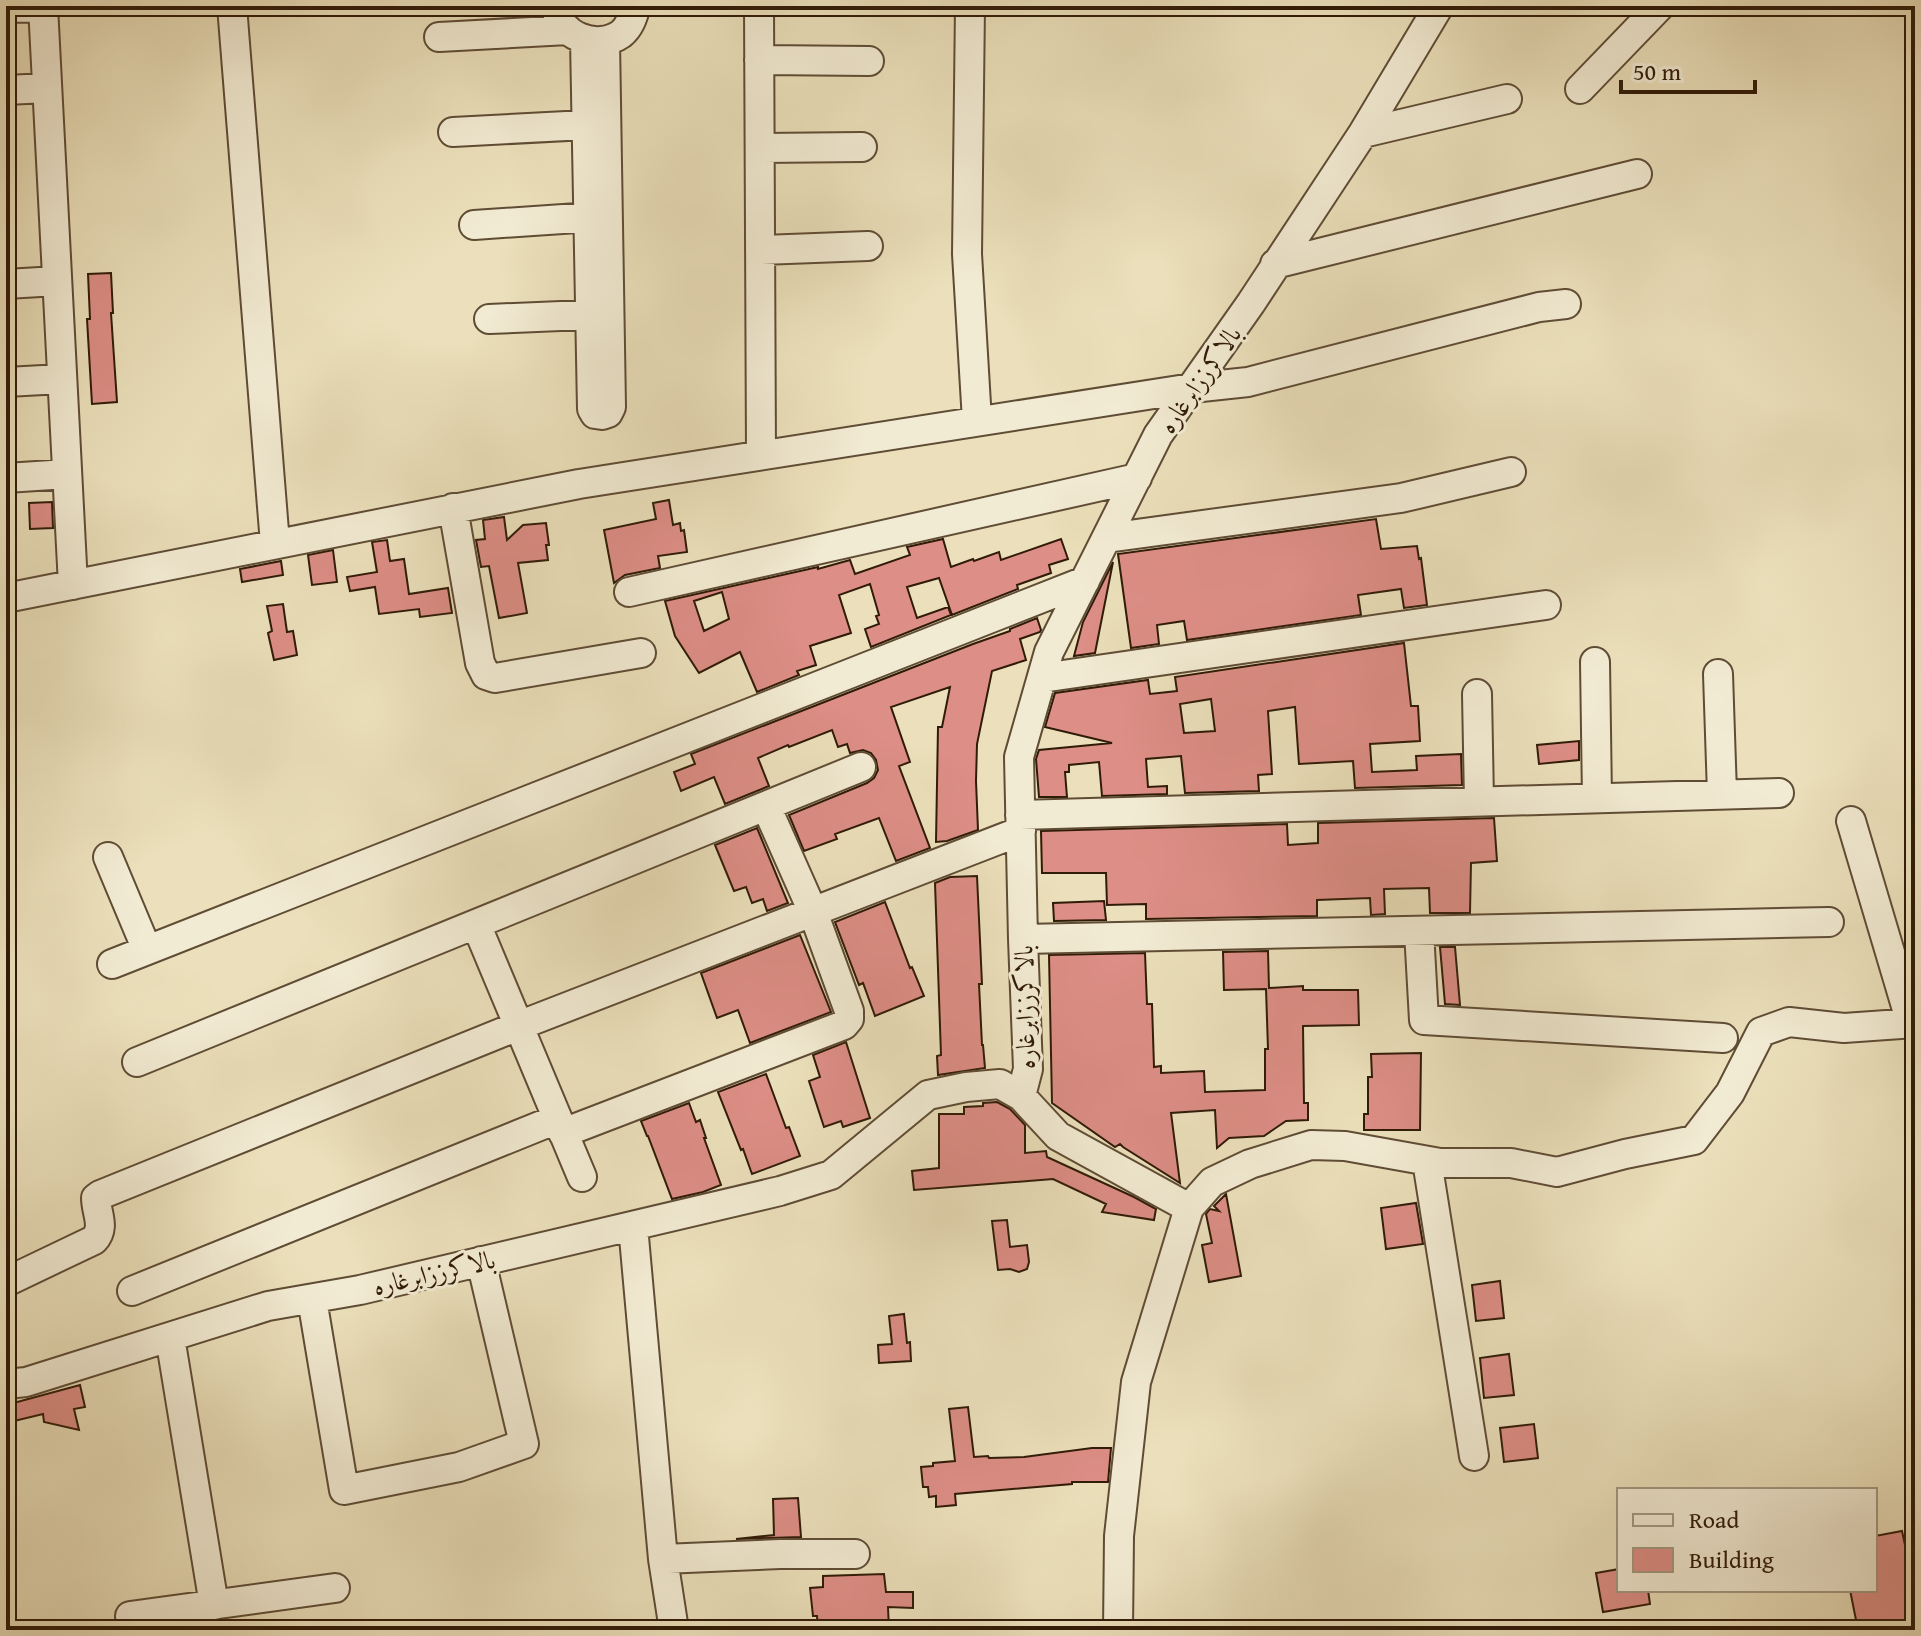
<svg xmlns="http://www.w3.org/2000/svg" width="1921" height="1636" viewBox="0 0 1921 1636" font-family="'Gentium Book Plus',Amiri,serif">
	<style>
		.building { fill: #dd8e86; stroke: #301b08; stroke-width: 2; fill-rule: evenodd }
		.lines { fill: none; stroke-linecap: round; stroke-linejoin: round }
		.minor-casing { stroke: #5f4c35; stroke-width: 32 }
		.minor { stroke: #f2ebd3; stroke-width: 28 }
		.labels { text-anchor: middle; dominant-baseline: central; stroke-width: 6; stroke-linejoin: round; paint-order: stroke }
		.street-label { font-size: 26px; fill: #301b08; stroke: #f2ebd3 }
	</style>
	<rect width="100%" height="100%" fill="#ebe0bb"/>
	<filter id="stains"><feTurbulence type="fractalNoise" baseFrequency=".0025" numOctaves="4"/><feColorMatrix values="0 0 0 0 .2 0 0 0 0 .09 0 0 0 0 .02 0 0 0 .5 -.17"/></filter>
	<radialGradient id="worn" r=".72"><stop offset=".6" stop-color="#630" stop-opacity="0"/><stop offset="1" stop-color="#630" stop-opacity=".3"/></radialGradient>
	<path class="building" d="M111,273L113,313H111L117,402L92,404L87,319H90L88,274Z
		M669,500L673,525L680,523L681,531L684,530L687,552L658,556L660,568L625,575L614,583L604,530L656,519L653,503Z
		M52,502L53,528L30,529L29,503Z
		M504,517L507,540L523,525L546,523L549,545H546L548,560L518,563L527,613L499,618L489,566L481,567L476,540L485,539L483,520Z
		M1376,519L1381,549L1417,546L1419,559L1421,558L1427,605L1404,608L1401,589L1358,595L1361,615L1187,640L1184,621L1157,625L1159,644L1131,648L1118,554Z
		M943,539L951,567L973,559L974,561L999,552L1001,560L1061,539L1068,559L1049,565L1051,573L1017,585L1018,589L952,615L939,578L907,587L917,618L948,607L951,615L871,647L865,629L879,624L876,616L879,615L870,584L839,595L851,633L810,646L816,665L797,671L799,675L757,692L740,652L699,673L675,636L665,601L818,567V569L850,560L855,574L910,555L907,547ZM722,592L729,619L704,631L694,601Z
		M387,540L390,561L404,559L409,594L448,588L452,613L420,617L419,609L379,614L375,587L350,591L347,577L377,572L372,542Z
		M333,550L337,582L312,585L308,555Z
		M281,561L283,575L242,582L240,569Z
		M1113,562L1095,653L1074,656L1083,622Z
		M283,604L287,632L293,631L297,655L274,660L268,633L272,631L267,606Z
		M1037,618L1041,630L1040,632L1020,639L1026,660L992,671L977,744L976,781L978,830L947,841L936,842L938,727H942L950,687L891,707L910,762L899,766L930,848L896,861L879,818L835,834L837,839L804,851L789,815L867,783L874,778L878,770L876,760L871,753L863,750L850,753L847,744L838,747L832,730L789,747L788,745L758,758L769,786L725,804L714,777L681,791L674,772L695,764L691,754L973,644L1010,631V629Z
		M1404,643L1411,706H1418L1420,741L1370,744L1372,772L1417,770L1416,756L1461,754L1462,785L1355,788L1353,761L1299,764L1295,707L1268,711L1272,774L1258,775L1259,791L1185,793L1181,756L1146,759L1148,787L1167,786V794L1102,796L1099,762L1069,765V772H1065L1067,797H1039L1036,759L1039,750L1112,743L1045,727L1055,693L1148,680L1150,694L1177,691L1175,677ZM1211,699L1215,731L1184,733L1180,704Z
		M1579,741V760L1539,764L1537,745Z
		M1494,818L1497,861L1471,863L1470,913H1430L1429,888L1384,889L1385,914L1371,915L1370,898L1317,900V916L1146,919V904L1107,905L1106,873H1042L1041,831L1287,824L1288,845L1318,843V823Z
		M757,828L788,903L767,911L763,899L752,903L746,887L734,891L715,845Z
		M977,876L982,984H979L982,1045H983L985,1068L938,1075L937,1056L941,1055L935,883L950,877Z
		M1104,901L1106,920L1054,921L1053,903Z
		M885,902L910,968L912,967L924,996L875,1016L863,983L859,985L835,922Z
		M800,935L831,1012L750,1043L738,1010L717,1018L701,973Z
		M1440,947H1455L1460,1005L1445,1004Z
		M1268,951L1269,988L1303,986V990H1358L1359,1025L1303,1026L1304,1103H1308V1120L1286,1121L1264,1136L1229,1138L1217,1148L1215,1110L1171,1113L1180,1183L1123,1147L1120,1144L1115,1147L1052,1103L1049,955L1145,953L1147,1004H1152L1154,1067L1161,1066V1073L1204,1071L1205,1092L1265,1090V1049H1268L1266,989L1224,990L1223,952Z
		M846,1042L870,1118L843,1127L841,1121L824,1127L809,1081L820,1077L813,1055Z
		M1421,1053L1420,1130H1364V1114H1368V1077H1372L1371,1054Z
		M766,1074L786,1128L789,1127L800,1156L752,1174L743,1149L741,1150L718,1092Z
		M997,1102L1010,1109L1025,1125V1153L1046,1151L1047,1157L1134,1197L1156,1209L1154,1220L1102,1212L1106,1204L1053,1179L914,1190L912,1171L939,1168V1114H964V1107L983,1106V1103Z
		M689,1103L696,1122L700,1120L706,1138H704L721,1185L703,1192L672,1199L648,1136H647L641,1121Z
		M1226,1194L1241,1276L1209,1282L1202,1245L1212,1243L1206,1214L1210,1209L1219,1211L1214,1206Z
		M1416,1203L1423,1244L1386,1249L1381,1208Z
		M1007,1220L1010,1247L1027,1245L1029,1262L1027,1269L1019,1272L1010,1269L998,1270L992,1221Z
		M1500,1281L1504,1318L1476,1321L1472,1285Z
		M904,1314L907,1343L910,1342L911,1361L879,1363L878,1345L892,1344L889,1316Z
		M1509,1354L1514,1395L1484,1398L1480,1358Z
		M80,1385L85,1407L74,1409L79,1430L44,1422L43,1414L6,1423V1405Z
		M968,1407L974,1457L988,1456L989,1458L1024,1457L1092,1448H1111L1108,1482H1072V1484L955,1494L956,1505L936,1507V1496L929,1497L928,1487H923L921,1467L933,1466V1463L955,1461L949,1409Z
		M1534,1424L1538,1458L1504,1462L1500,1428Z
		M798,1498L801,1537L736,1539L774,1535L773,1499Z
		M1902,1531L1915,1591V1622L1879,1630H1858L1850,1590H1875V1536Z
		M1619,1569V1590H1648L1650,1604L1603,1612L1596,1573Z
		M884,1574L886,1592H913V1608L888,1607L889,1630H818L817,1616H813L810,1588L823,1587V1576Z"/>
	<g class="lines">
		<defs>
			<path id="minor" d="M43,6L73,585
				M232,6L275,544
				M556,6C558,36 597,51 621,34C630,27 633,16 636,6
				M759,6L761,455
				M970,6L967,254L977,421
				M6,8L43,7
				M439,37L568,30
				M585,40L592,409L595,414L602,415L608,413L611,407L605,41
				M759,60L869,61
				M1580,89L1660,6
				M6,90L47,88
				M453,132L605,124
				M1363,133L1507,99
				M760,148L862,147
				M474,225L607,216
				M760,250L868,246
				M1275,264L1637,174
				M6,284L57,281
				M489,319L608,314
				M6,382L62,379
				M6,478L67,474
				M453,508L480,663L486,675L495,678L641,653
				M1107,538L1401,498L1511,472
				M629,592L1137,478
				M6,598L579,484L1192,388L1248,382L1539,307L1566,304
				M1595,662L1597,798
				M1718,674L1722,794
				M1042,678L1546,605
				M1477,694L1479,801
				M1020,815L1779,793
				M1851,821L1911,1023
				M108,857L147,950
				M476,924L582,1177
				M1419,931L1424,1020L1723,1038
				M1023,939L1829,922
				M112,964L1085,581
				M137,1062L861,767
				M1021,1096L1058,1136L1189,1208L1212,1182L1250,1164L1311,1145L1345,1146L1440,1163H1511L1557,1172L1625,1154L1694,1140L1730,1093L1761,1032L1789,1022L1844,1028L1915,1023
				M563,1133L844,1025L849,1019V1011L813,912L766,806
				M1427,1161L1474,1456
				M633,1226L663,1559L674,1630
				M6,1282L94,1240C106,1227 96,1213 96,1198L100,1195L518,1026L1021,831
				M132,1291L557,1119
				M312,1299L344,1490L459,1467L524,1444L481,1261
				M170,1337L214,1605
				M6,1384L26,1382L268,1306L360,1290L780,1191L831,1175L928,1095L966,1087L1000,1084L1021,1096L1028,1069L1023,939L1019,757L1049,652L1158,435L1251,303L1363,133L1439,6
				M663,1559L780,1554H855
				M130,1616L335,1588
				M1118,1630L1119,1536L1136,1382L1189,1208"/>
		</defs>
		<use href="#minor" class="minor-casing"/>
		<use href="#minor" class="minor"/>
	</g>
	<g class="labels">
		<g class="street-label">
			<text transform="translate(1199 379) rotate(-55)">بالاکرززابرغاره</text>
			<text transform="translate(1024 1007) rotate(-91)">بالاکرززابرغاره</text>
			<text transform="translate(434 1272) rotate(-13)">بالاکرززابرغاره</text>
		</g>
	</g>
	<rect width="1921" height="1636" fill="none" stroke="#ebe0bb" stroke-width="32"/>
	<rect x="8" y="8" width="1905" height="1620" fill="none" stroke="#301b08" stroke-width="4"/>
	<rect x="16" y="16" width="1889" height="1604" fill="none" stroke="#301b08" stroke-width="2"/>
	<rect x="1617" y="1488" width="260" height="104" fill="#f2ebd3" stroke="#a49882" stroke-width="2"/>
	<rect x="1633" y="1514" width="40" height="12" fill="#f2ebd3" stroke="#a49882" stroke-width="2"/>
	<text x="1689" y="1528" font-size="24" fill="#301b08">Road</text>
	<rect x="1633" y="1548" width="40" height="24" fill="#dd8e86" stroke="#a49882" stroke-width="2"/>
	<text x="1689" y="1568" font-size="24" fill="#301b08">Building</text>
	<path d="M1621 80v12h134v-12" fill="none" stroke="#301b08" stroke-width="4"/>
	<text x="1633" y="80" font-size="24" fill="#301b08" stroke="#f2ebd3" stroke-width="6" paint-order="stroke">50 m</text>
	<rect width="100%" height="100%" filter="url(#stains)"/>
	<rect width="100%" height="100%" fill="url(#worn)"/>
</svg>
